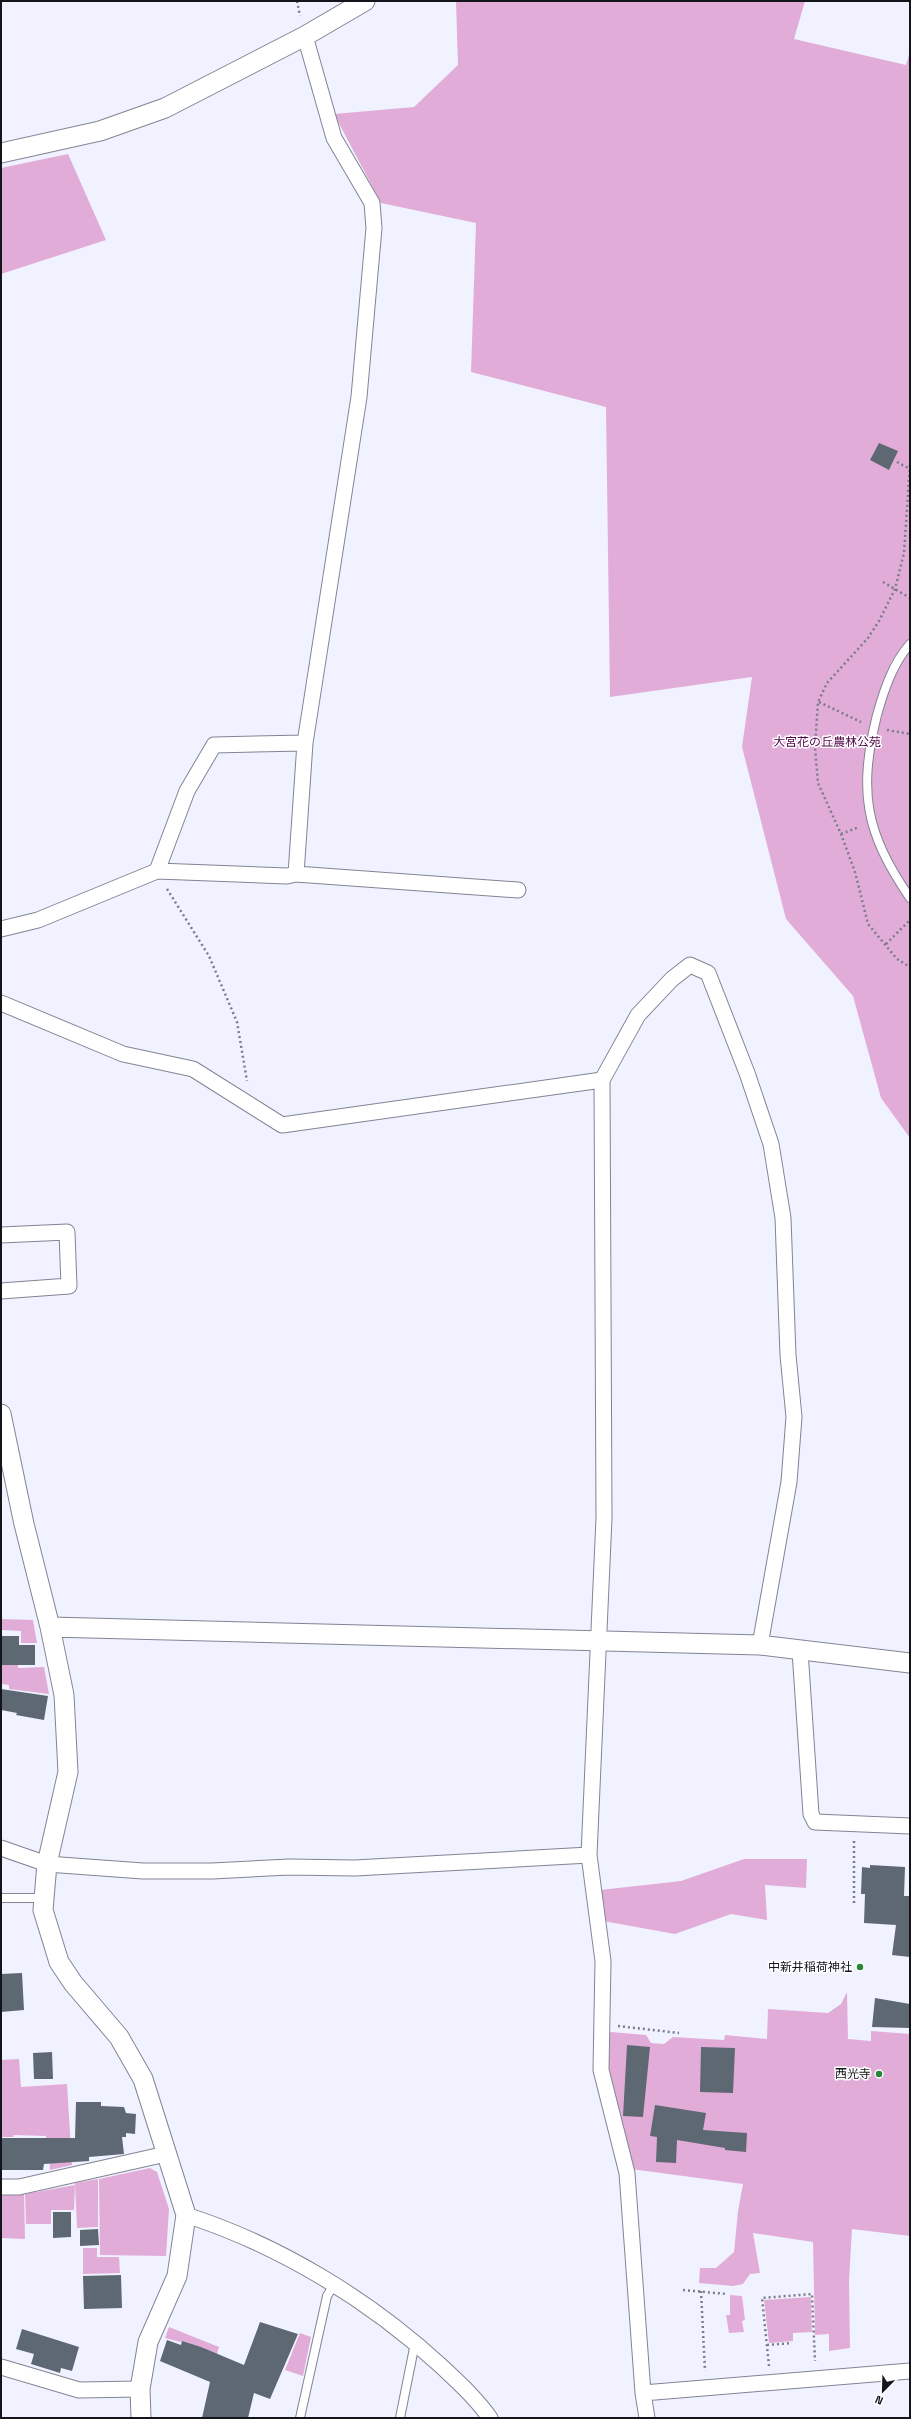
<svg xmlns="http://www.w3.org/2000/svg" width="911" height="2419" viewBox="0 0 911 2419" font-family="'Space Grotesk','Noto Sans JP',sans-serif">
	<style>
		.green { fill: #e1add8 }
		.building { fill: #5e6873 }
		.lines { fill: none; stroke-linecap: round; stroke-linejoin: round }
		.service-casing { stroke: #828493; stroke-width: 10 }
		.minor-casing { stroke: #828493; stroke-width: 17 }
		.tertiary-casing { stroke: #828493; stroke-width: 21 }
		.path { stroke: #7b7c86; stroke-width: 2.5; stroke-dasharray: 2 3; stroke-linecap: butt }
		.service { stroke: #fff; stroke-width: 8 }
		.minor { stroke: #fff; stroke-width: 15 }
		.tertiary { stroke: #fff; stroke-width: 19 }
		.poi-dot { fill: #278739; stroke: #fff; stroke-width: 1.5 }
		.labels { text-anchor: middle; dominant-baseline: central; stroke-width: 3; stroke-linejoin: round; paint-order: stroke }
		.park-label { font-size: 12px; fill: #4f0749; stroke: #fff }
		.poi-label { font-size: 12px; fill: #14151b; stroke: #fff; text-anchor: end }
	</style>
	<rect width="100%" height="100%" fill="#f0f2ff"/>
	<path class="green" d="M456,1H805L794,39L906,65L910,51V1138L881,1098L853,996L786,919L742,747L752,677L610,697L606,407L471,372L476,223L381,203L334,114L414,107L458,65Z
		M68,154L106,240L1,274V168Z
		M1,1619L33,1620L37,1643H21V1631L1,1630Z
		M1,1665H18V1668L44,1667L49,1694L9,1689V1685L1,1684Z
		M744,1859H807L806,1888L765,1885L767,1920L731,1914L675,1934L603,1921L600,1890L681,1881Z
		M847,1992L848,2039L871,2041V2031L910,2034V2236L852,2229L849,2281L850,2348L829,2351V2334L815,2335L813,2242L753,2233L760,2273L750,2274L743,2284L733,2286L699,2283L700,2268H716L734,2252L738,2211L743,2184L631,2169L607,2069V2035L611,2032L646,2035L651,2043L664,2044L673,2037L724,2040L725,2035L767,2039L768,2009L828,2013L841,2004Z
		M19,2059L21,2087L67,2084L72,2165L50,2170L49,2140L46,2139V2136L14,2135L13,2137H1V2060Z
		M150,2168L157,2172L169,2209L166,2256L100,2255L99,2179Z
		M98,2179V2227L77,2228L75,2183Z
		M75,2185L74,2210H51V2224H26L25,2194Z
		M24,2194L25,2239L1,2238V2195Z
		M83,2248H97V2257H119L120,2273L83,2274Z
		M730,2295L742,2296L745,2320L742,2321L744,2332L729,2333L726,2315H730Z
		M811,2297L812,2332L793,2333V2341L769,2343L764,2300Z
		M169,2327L219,2347L213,2368L197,2371L204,2348L165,2338Z
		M300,2333L311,2337L303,2376L285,2370Z"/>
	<path class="building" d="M879,443L898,451L889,470L870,460Z
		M1,1636H19V1645H35V1665H1Z
		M1,1689L48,1696L44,1720L16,1715L17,1713L1,1710Z
		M870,1865L905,1867L904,1896H910V1957L892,1955L896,1925L864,1923L865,1894H861L862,1867L870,1868Z
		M22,1973L24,2010L1,2012V1974Z
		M875,1998L910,2004V2028L872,2027Z
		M627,2045L650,2047L643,2117L623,2116Z
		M701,2047L735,2048L733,2093L700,2092Z
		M52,2052L53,2079H34L33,2053Z
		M76,2102H101V2106L124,2107L126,2113L136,2114L135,2134L126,2133V2137H122L124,2154L89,2157V2161L44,2164L43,2170H1V2138H75Z
		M655,2105L706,2113L703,2130L747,2133L746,2152L725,2150V2148L677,2140L676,2163L656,2162L657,2137L650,2136Z
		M53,2212H71V2237L53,2238Z
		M98,2229L99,2245L80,2246V2230Z
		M121,2275L122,2308L84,2309L83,2276Z
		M260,2322L298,2334L270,2399L254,2393L248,2418H202L210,2382L160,2361L167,2340L181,2345L182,2341L201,2347L244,2365Z
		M22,2329L79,2347L72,2371L61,2368L60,2373L31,2364L34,2354L16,2349Z"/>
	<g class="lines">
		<defs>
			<path id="service" d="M910,644C893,663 884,690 877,715C858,792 865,832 910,898
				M1,1898H44
				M300,2418L327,2296L334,2285
				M400,2418L415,2343"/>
			<path id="minor" d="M157,871L187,791L214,745L305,743
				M296,874L305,743L359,397L374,228L372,203L334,138L305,36
				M1,929L38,920L157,871L287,876L296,874L518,890
				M1,1003L123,1054L193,1069L282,1125L602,1080L604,1518L589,1855L603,1961L601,2070L627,2173L643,2393L647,2418
				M602,1080L638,1015L672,979L690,965L708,973L747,1073L771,1144L783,1218L788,1355L794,1417L789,1482L760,1645
				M1,1235L67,1232L69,1286L1,1291
				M800,1651L811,1814L815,1822L910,1826
				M1,1848L47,1864L143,1871H212L289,1867L355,1868L589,1855
				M1,2187H19L166,2154
				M186,2215C279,2245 368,2299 440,2365C458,2382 476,2398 490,2418
				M1,2367L79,2390L140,2389
				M643,2393L910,2371"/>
			<path id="tertiary" d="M1,153L100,131L165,108L305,36L365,1
				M1,1414L24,1524L50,1627L64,1695L68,1772L47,1864L43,1910L59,1962L73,1983L119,2037L143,2079L186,2215L177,2276L148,2342L140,2389L141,2418
				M50,1627L760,1645L910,1663"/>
		</defs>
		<use href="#service" class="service-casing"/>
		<use href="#minor" class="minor-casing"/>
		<use href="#tertiary" class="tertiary-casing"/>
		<path class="path" d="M297,1L300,16
			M897,462L910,469
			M910,465L904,553L895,589L879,621L868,638L827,683L818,702L815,748L818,783L841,834L855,872L868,924L897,959L910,967
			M883,582L910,598
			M819,702L861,722
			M887,730L910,734
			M841,834L859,827
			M167,889L209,956L237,1022L247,1081
			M886,944L910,920
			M854,1903V1840
			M618,2026L679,2033
			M683,2290L727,2294
			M701,2291L705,2371
			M767,2345L792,2343
			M769,2366L762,2298L812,2294L815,2361"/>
		<use href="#service" class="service"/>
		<use href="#minor" class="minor"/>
		<use href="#tertiary" class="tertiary"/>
	</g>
	<g class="poi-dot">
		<circle cx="860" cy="1967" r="4"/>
		<circle cx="879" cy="2074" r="4"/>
	</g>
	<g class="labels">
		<g class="park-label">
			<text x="827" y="742">大宮花の丘農林公苑</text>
		</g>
		<g class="poi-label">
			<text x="852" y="1967">中新井稲荷神社</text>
			<text x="871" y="2074">西光寺</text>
		</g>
	</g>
	<rect width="911" height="2419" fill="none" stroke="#14151b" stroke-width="4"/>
	<g transform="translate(883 2391) rotate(203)" stroke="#ffffff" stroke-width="3" paint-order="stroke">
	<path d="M0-3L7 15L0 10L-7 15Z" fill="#14151b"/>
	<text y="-6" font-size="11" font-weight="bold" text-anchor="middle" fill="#14151b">N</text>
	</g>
</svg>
